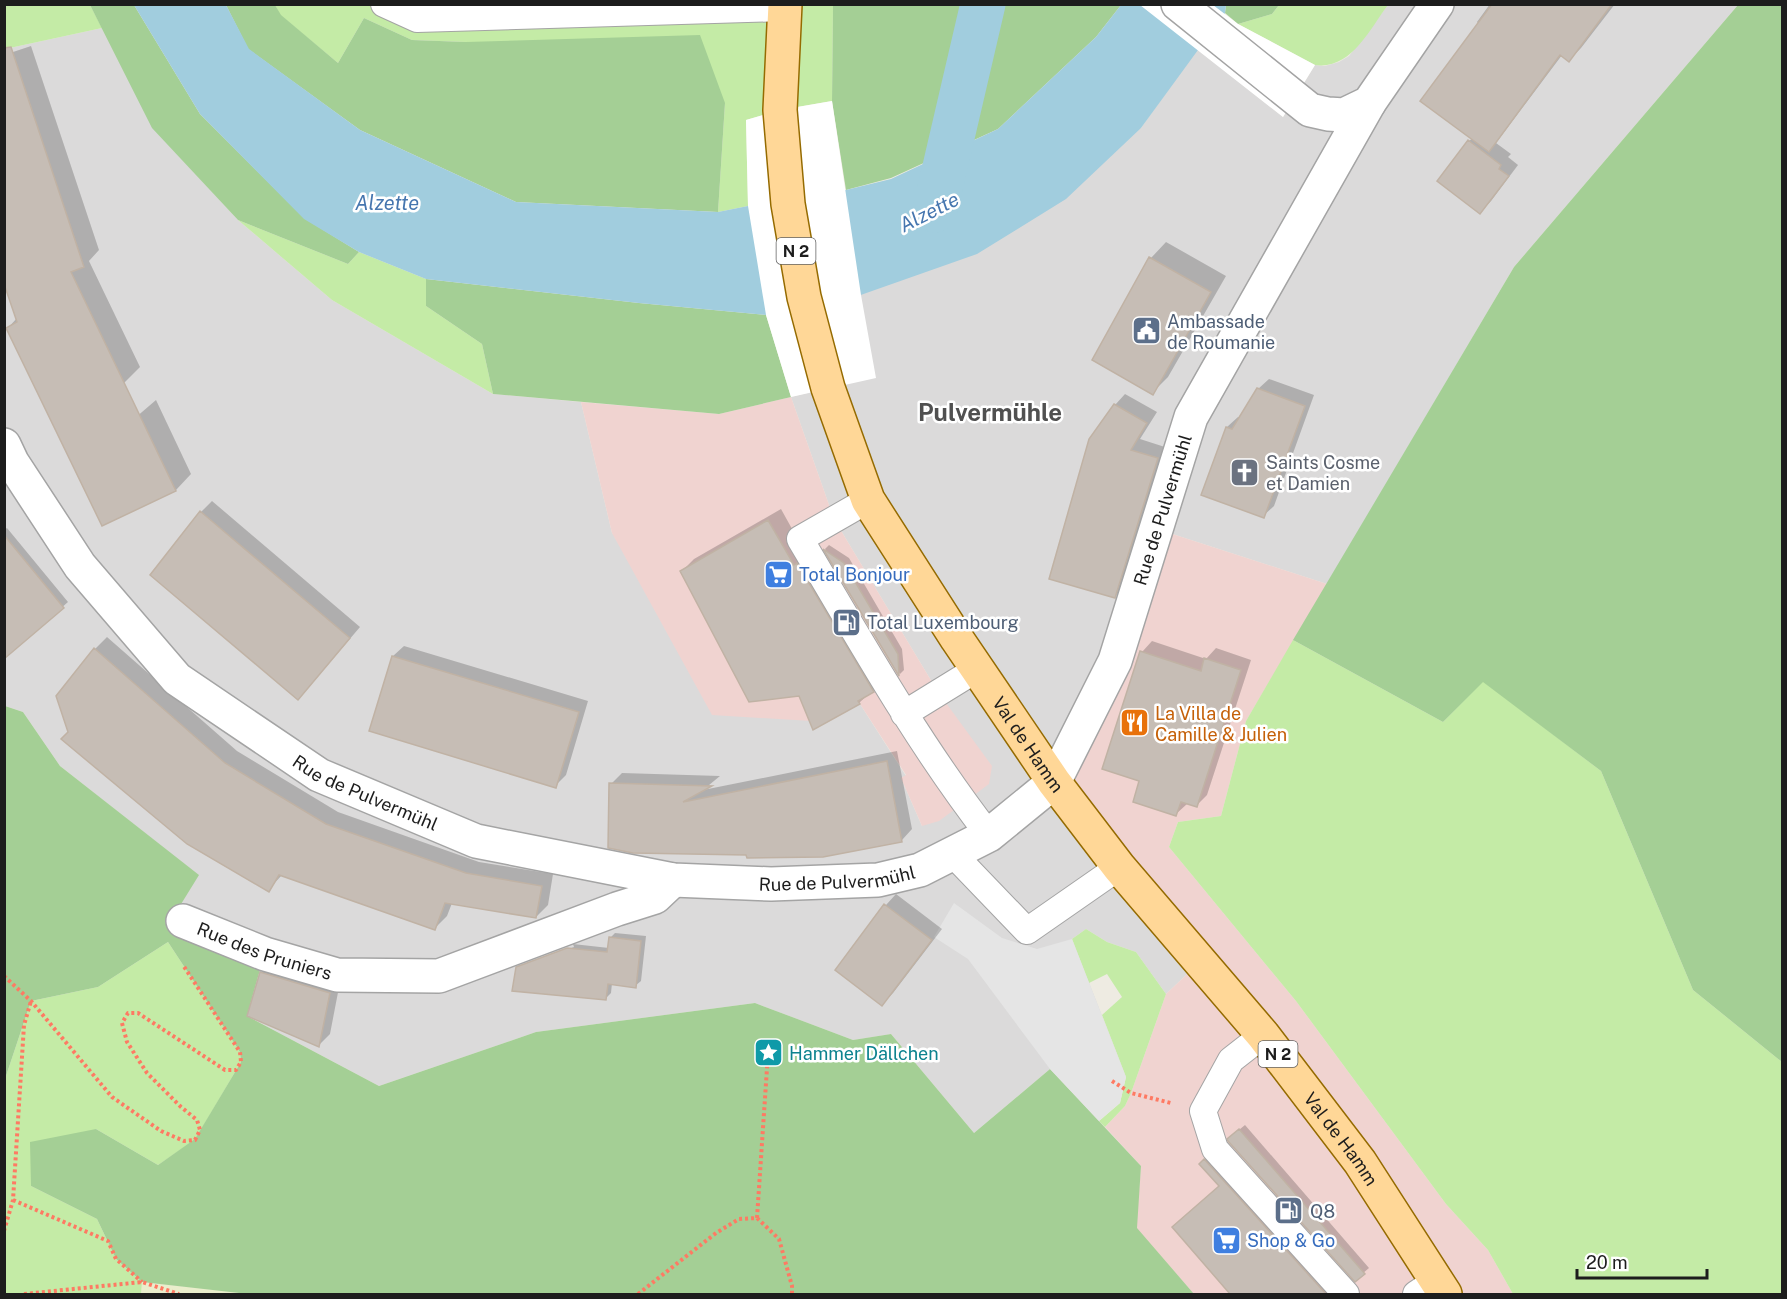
<svg xmlns="http://www.w3.org/2000/svg" width="1787" height="1299" viewBox="0 0 1787 1299" font-family="'Public Sans',sans-serif">
	<style>
		.residential { fill: #dbdada }
		.commercial { fill: #f0d3d0 }
		.farmland { fill: #eaeecc }
		.grass { fill: #c4eba6 }
		.forest { fill: #a4cf95 }
		.parking { fill: #e5e5e5 }
		.water { fill: #a1cdde }
		.pier { fill: #fff }
		.shadow { fill: #0003 }
		.lines { fill: none; stroke-linecap: round; stroke-linejoin: round }
		.canal { stroke: #a1cdde; stroke-width: 45 }
		.building { fill: #c6bdb5; stroke: #c0b2a4; stroke-width: 1.5 }
		.service-casing { stroke: #a4a4a4; stroke-width: 28 }
		.pedestrian-casing { stroke: #a4a4a4; stroke-width: 36 }
		.minor-casing { stroke: #a4a4a4; stroke-width: 36 }
		.primary-casing { stroke: #956b00; stroke-width: 36 }
		.path { stroke: #fe7a63; stroke-width: 4; stroke-dasharray: 3 3; stroke-linecap: butt }
		.service { stroke: #fff; stroke-width: 26 }
		.pedestrian { stroke: #fff; stroke-width: 33 }
		.minor { stroke: #fff; stroke-width: 33 }
		.primary { stroke: #ffd797; stroke-width: 33 }
		.labels { text-anchor: middle; dominant-baseline: central; stroke-width: 5; stroke-linejoin: round; paint-order: stroke }
		.shield { fill: #fff; stroke: #616161; stroke-width: 1.5 }
		.shield-label { font-size: 16px; font-weight: bold; fill: #1d1d1d }
		.service-label { font-size: 18px; fill: #4e5e75; stroke: #fff; text-anchor: start }
		.worship-label { font-size: 18px; fill: #5b616d; stroke: #fff; text-anchor: start }
		.street-label { font-size: 18px; fill: #1d1d1d; stroke: #fff }
		.shop-label { font-size: 18px; fill: #366cbe; stroke: #fff; text-anchor: start }
		.food-label { font-size: 18px; fill: #c56008; stroke: #fff; text-anchor: start }
		.culture-label { font-size: 18px; fill: #0d838f; stroke: #fff; text-anchor: start }
		.water-label { font-size: 20px; font-style: italic; fill: #4676af; stroke: #fff }
		.district-label { font-size: 24px; font-weight: bold; fill: #505050; stroke: #fff }
	</style>
	<rect width="100%" height="100%" fill="#eeebe2"/>
	<path class="residential" d="M1388,5H1738L1514,267L1327,584L1157,529L1115,661L1200,962L1166,994L1136,952L1107,942L1086,929L1072,939L1126,1077L1099,1121L1050,1069L974,1133L891,1034L853,1040L755,1003L536,1032L379,1086L247,1016L170,922L198,875L60,766L23,712L5,706V49L102,28L153,128L238,220L332,300L493,394L581,402L612,533L860,704L906,776L901,778L922,826L938,692L834,519L791,397L828,388L855,297L1141,128L1197,49L1283,117L1315,65L1325,66L1339,62L1349,56Z"/>
	<path class="commercial" d="M791,397L834,519L938,692L992,766L989,784L939,821L922,826L901,778L906,775L860,704L828,722L712,715L612,533L581,402L719,414Z
		M1157,529L1327,584L1246,721L1221,816L1178,822L1169,847L1296,1001L1446,1204L1488,1250L1513,1294H1194L1136,1228L1141,1166L1105,1127L1125,1106L1131,1093L1166,994L1200,962L1054,782Z"/>
	<path class="farmland" d="M142,1282L244,1293L248,1294H141Z"/>
	<path class="grass" d="M447,4L833,5L832,101L780,110L746,120L748,206L718,212L725,103L466,42L412,40L364,18L338,63L280,15L275,5H384L461,16Z
		M4,5H90L102,28L5,49Z
		M1279,5H1388C1369,30 1351,70 1315,65L1238,24L1272,14Z
		M238,220L348,264L359,252L426,279V306L482,344L493,394L332,300Z
		M1293,640L1443,722L1483,681L1601,771L1693,990L1782,1062V1294H1513L1488,1250L1446,1204L1296,1001L1169,847L1178,822L1221,816L1246,721Z
		M1086,929L1107,942L1136,952L1166,994L1131,1093L1125,1106L1105,1127L1099,1121L1120,1103L1126,1077L1102,1015L1122,997L1107,974L1089,983L1072,939Z
		M168,942L240,1052L241,1062L195,1140L158,1165L96,1129L31,1186L97,1219L116,1259L142,1282L141,1294H5V1079L31,1001L98,987Z"/>
	<path class="forest" d="M90,5H134L200,114L304,218L359,252L348,264L238,220L152,128Z
		M226,5H275L281,15L338,63L364,18L412,40L466,42L700,35L725,103L718,212L516,202L360,130L248,49Z
		M833,5H1121L1096,37L998,129L891,178L846,190L832,101Z
		M1226,5H1279L1272,14L1238,24L1225,13Z
		M1738,5H1782V1062L1693,990L1601,771L1483,682L1443,722L1293,640L1514,267Z
		M426,279L639,303L766,315L791,397L719,414L493,394L482,344L426,306Z
		M5,706L23,712L60,766L199,875L170,922L261,966L247,1016L379,1086L536,1032L755,1003L853,1040L891,1034L974,1133L1050,1069L1141,1166L1137,1228L1194,1294H248L142,1282L116,1259L97,1219L31,1186L30,1142L96,1129L158,1165L195,1139L241,1062L240,1052L168,942L98,987L31,1001L5,1079Z"/>
	<path class="parking" d="M954,903L1002,938L1037,949L1072,939L1126,1077L1120,1103L1099,1121L1050,1069L968,959L934,937Z"/>
	<path class="water" d="M134,5H226L249,49L360,130L516,202L718,212L748,206L846,190L891,179L998,129L1096,37L1121,5H1226L1225,13L1141,128L1066,199L977,254L855,297L766,315L639,303L426,279L359,252L304,219L200,114Z"/>
	<path class="pier" d="M1140,5H1213L1238,24L1315,65L1283,117Z
		M832,101L861,295L876,378L791,397L766,315L748,206L746,120L780,110Z"/>
	<path class="shadow" d="M1490,4H1615L1581,48L1569,60L1562,55L1496,143L1511,154L1508,157L1518,165L1491,201L1480,212L1469,141L1473,138L1479,24L1477,22Z
		M31,46L99,250L89,261L140,367L124,383L8,328L17,318L4,55Z
		M1166,242L1226,276L1168,377L1152,393L1094,359L1151,258Z
		M1269,379L1314,395L1274,506L1263,516L1227,427L1238,417L1241,418L1258,389Z
		M1125,394L1157,412L1140,439L1168,448L1125,586L1114,597L1115,405Z
		M156,400L191,474L176,490L103,524L93,454Z
		M212,501L360,627L308,688L201,512Z
		M781,509L806,554L885,679L859,703L800,695L682,571L694,559Z
		M7,528L68,602L13,650L4,639V530Z
		M829,545L849,558L902,649L904,670L900,674L825,549Z
		M107,637L237,751L338,812L479,862L553,874L548,905L536,917L452,903L447,916L435,928L282,875L268,890L69,732L58,696L95,649Z
		M1152,641L1206,659L1216,648L1251,660L1207,795L1197,805L1187,804L1176,814L1141,780L1142,652Z
		M404,646L588,701L566,775L555,786L371,730L393,656Z
		M897,751L912,829L902,840L747,854L611,784L622,773L720,776L703,790Z
		M896,894L942,929L893,993L882,1004L837,969L886,905Z
		M615,933L646,936L641,981L635,986L612,983L611,993L606,998L517,968L519,965V967L574,947L573,944L522,963L573,944L609,948L610,938Z
		M272,962L340,982L330,1034L319,1045L261,973Z
		M1245,1125L1369,1268L1355,1280L1234,1134Z
		M1214,1150L1338,1294H1232L1174,1227L1221,1185L1201,1164Z"/>
	<g class="lines">
		<path class="canal" d="M935,210L983,4"/>
	</g>
	<path class="building" d="M1492,4H1612L1569,62L1560,55L1489,152L1420,101Z
		M11,47L84,267L71,272L176,491L102,526L6,328L17,322L4,284V48Z
		M1468,140L1501,165L1499,169L1509,176L1480,214L1437,181Z
		M1149,257L1211,292L1153,395L1092,360Z
		M1257,388L1305,406L1264,518L1201,495L1226,427L1232,429Z
		M1114,404L1147,423L1131,450L1158,458L1115,598L1049,579L1089,439Z
		M200,511L350,638L298,700L150,575Z
		M768,520L794,565L797,563L874,692L858,701L860,704L813,730L799,696L749,702L680,571Z
		M4,535L64,608L4,659Z
		M823,549L844,563L898,654L899,676Z
		M94,648L225,763L326,824L466,873L542,886L536,918L445,903L435,930L279,875L269,892L187,844L61,739L68,732L56,696Z
		M1140,651L1201,671L1204,658L1241,670L1197,807L1181,802L1176,816L1133,802L1139,781L1102,769Z
		M392,656L579,712L556,788L369,731Z
		M887,761L902,842L823,857L747,858L746,855L633,853L608,848L609,783L712,786L683,802Z
		M884,904L932,940L882,1006L835,970Z
		M609,937L641,941L636,988L608,984L606,1000L512,991L516,967L567,948L607,952Z
		M260,972L330,993L319,1047L247,1016Z
		M1239,1129L1365,1274L1355,1282L1228,1141L1227,1139Z
		M1204,1159L1326,1294H1230L1172,1227L1219,1186L1199,1164Z"/>
	<g class="lines">
		<defs>
			<path id="service" d="M384,4L417,19L784,8
				M868,500L800,539C860,640 917,742 989,835
				M904,714L977,669
				M952,853L1027,931L1119,867
				M1263,1035L1231,1060L1203,1111L1215,1149L1346,1294
				M1416,1294L1437,1280"/>
			<g id="pedestrian">
				<path id="s1" d="M1054,782L1115,661L1191,417L1369,103"/>
			</g>
			<g id="minor">
				<path d="M1178,4L1310,110L1328,114L1344,115L1369,103L1437,4"/>
				<path id="s2" d="M4,445L12,462L80,566L177,679L319,775L476,841L673,880L771,884L878,880L920,870L989,835L1054,782"/>
				<path id="s3" d="M183,921L265,954L337,975L439,976L617,909L655,897L673,880"/>
			</g>
			<g id="primary">
				<path id="s4" d="M785,4L780,110L788,204L804,297L828,388L868,500L957,639L1054,782L1119,867L1263,1035L1360,1162L1445,1294"/>
			</g>
		</defs>
		<use href="#service" class="service-casing"/>
		<use href="#pedestrian" class="pedestrian-casing"/>
		<use href="#minor" class="minor-casing"/>
		<use href="#primary" class="primary-casing"/>
		<path class="path" d="M4,976L31,1001L112,1097L161,1131L184,1141L195,1140L200,1130L197,1120L181,1107L147,1073L127,1042L122,1023L128,1013H138L225,1070H236L241,1062L240,1052L183,965
			M1112,1081L1131,1093L1171,1103
			M13,1200L108,1241L116,1259L142,1282
			M757,1218L768,1053
			M4,1231L13,1200L24,1025L31,1001
			M24,1294L142,1282L179,1294
			M638,1294L716,1233L739,1219L757,1218L779,1239L792,1286V1294"/>
		<use href="#service" class="service"/>
		<use href="#pedestrian" class="pedestrian"/>
		<use href="#minor" class="minor"/>
		<use href="#primary" class="primary"/>
	</g>
	<defs>
		<symbol id="civic-square" viewBox="-11 -11 22 22"><rect x="-9" y="-9" width="18" height="18" rx="4" fill="#5c6f8a" stroke="#fff"/><path d="M-.6-6.5H3V-4.5H.6V-3L4-1V1h2V6H-6V1h2V-1L-.6-3ZM-1.2 2.5V6h2.4V2.5Z" fill="#fff"/></symbol>
		<symbol id="church-square" viewBox="-11 -11 22 22"><rect x="-9" y="-9" width="18" height="18" rx="4" fill="#6b7280" stroke="#fff"/><path d="M-1.2-6h2.4v3.5h3.3v2.4h-3.3V6h-2.4V-.1h-3.3v-2.4h3.3Z" fill="#fff"/></symbol>
		<symbol id="supermarket-square" viewBox="-11 -11 22 22"><rect x="-9" y="-9" width="18" height="18" rx="4" fill="#3f7fe0" stroke="#fff"/><path d="M-6-5.5h2.5l.6 2H6L4.5 2H-2.5L-4.4-4H-6ZM-1.5 3.2a1.3 1.3 0 1 0 .1 0ZM3 3.2a1.3 1.3 0 1 0 .1 0Z" fill="#fff"/></symbol>
		<symbol id="fuel-square" viewBox="-11 -11 22 22"><rect x="-9" y="-9" width="18" height="18" rx="4" fill="#5c6f8a" stroke="#fff"/><path d="M-5.5-6h7V0h2V4h1.3V-2.5L3-4.5l.8-.8L6-3V5H2.5V1h-1V6h-7ZM-4.2-4.7v3.2H.2V-4.7Z" fill="#fff"/></symbol>
		<symbol id="restaurant-square" viewBox="-11 -11 22 22"><rect x="-9" y="-9" width="18" height="18" rx="4" fill="#e8710a" stroke="#fff"/><path d="M-5-6h1v4h1v-4h1v4h1v-4h1v5L-1.5 .5V6h-2V.5L-5-1ZM5-6V6H3V1.5H1.5Q1.5-4 5-6Z" fill="#fff"/></symbol>
		<symbol id="sight-square" viewBox="-11 -11 22 22"><rect x="-9" y="-9" width="18" height="18" rx="4" fill="#0f9aa8" stroke="#fff"/><path d="M0-6L1.8-2.2L6-1.7L2.9 1.2L3.7 5.4L0 3.3L-3.7 5.4L-2.9 1.2L-6-1.7L-1.8-2.2Z" fill="#fff"/></symbol>
	</defs>
	<g fill-rule="evenodd">
		<use href="#civic-square" x="1130" y="314" width="33" height="33"/>
		<use href="#church-square" x="1228" y="456" width="33" height="33"/>
		<use href="#supermarket-square" x="762" y="558" width="33" height="33"/>
		<use href="#fuel-square" x="830" y="606" width="33" height="33"/>
		<use href="#restaurant-square" x="1118" y="706" width="33" height="33"/>
		<use href="#sight-square" x="752" y="1036" width="33" height="33"/>
		<use href="#fuel-square" x="1272" y="1194" width="33" height="33"/>
		<use href="#supermarket-square" x="1210" y="1224" width="33" height="33"/>
	</g>
	<g class="labels">
		<g class="shield">
			<rect x="776.5" y="238" width="39" height="26" rx="4.5"/>
			<rect x="1258.5" y="1041" width="39" height="26" rx="4.5"/>
		</g>
		<g class="shield-label">
			<text x="796" y="251">N 2</text>
			<text x="1278" y="1054">N 2</text>
		</g>
		<g class="service-label">
			<text x="1167" y="321">Ambassade<tspan x="1167" dy="21">de Roumanie</tspan></text>
			<text x="867" y="622">Total Luxembourg</text>
			<text x="1310" y="1211">Q8</text>
		</g>
		<g class="worship-label">
			<text x="1266" y="462">Saints Cosme<tspan x="1266" dy="21">et Damien</tspan></text>
		</g>
		<g class="street-label">
			<text stroke="none"><textPath href="#s1" startOffset="294">Rue de Pulvermühl</textPath></text>
			<text stroke="none"><textPath href="#s4" startOffset="800">Val de Hamm</textPath></text>
			<text stroke="none"><textPath href="#s2" startOffset="513">Rue de Pulvermühl</textPath></text>
			<text stroke="none"><textPath href="#s2" startOffset="999">Rue de Pulvermühl</textPath></text>
			<text stroke="none"><textPath href="#s3" startOffset="87">Rue des Pruniers</textPath></text>
			<text stroke="none"><textPath href="#s4" startOffset="1304">Val de Hamm</textPath></text>
		</g>
		<g class="shop-label">
			<text x="799" y="574">Total Bonjour</text>
			<text x="1247" y="1240">Shop &amp; Go</text>
		</g>
		<g class="food-label">
			<text x="1155" y="713">La Villa de<tspan x="1155" dy="21">Camille &amp; Julien</tspan></text>
		</g>
		<g class="culture-label">
			<text x="789" y="1053">Hammer Dällchen</text>
		</g>
		<g class="water-label">
			<text x="387" y="203">Alzette</text>
			<text transform="translate(929 212) rotate(-27)">Alzette</text>
		</g>
		<g class="district-label">
			<text x="990" y="412">Pulvermühle</text>
		</g>
	</g>
	<rect width="1787" height="1299" fill="none" stroke="#1d1d1d" stroke-width="12"/>
	<path d="M1577 1269v9h130v-9" fill="none" stroke="#1d1d1d" stroke-width="3"/>
	<text x="1586" y="1269" font-size="18" fill="#1d1d1d" stroke="#ffffff" stroke-width="4.5" paint-order="stroke">20 m</text>
</svg>
